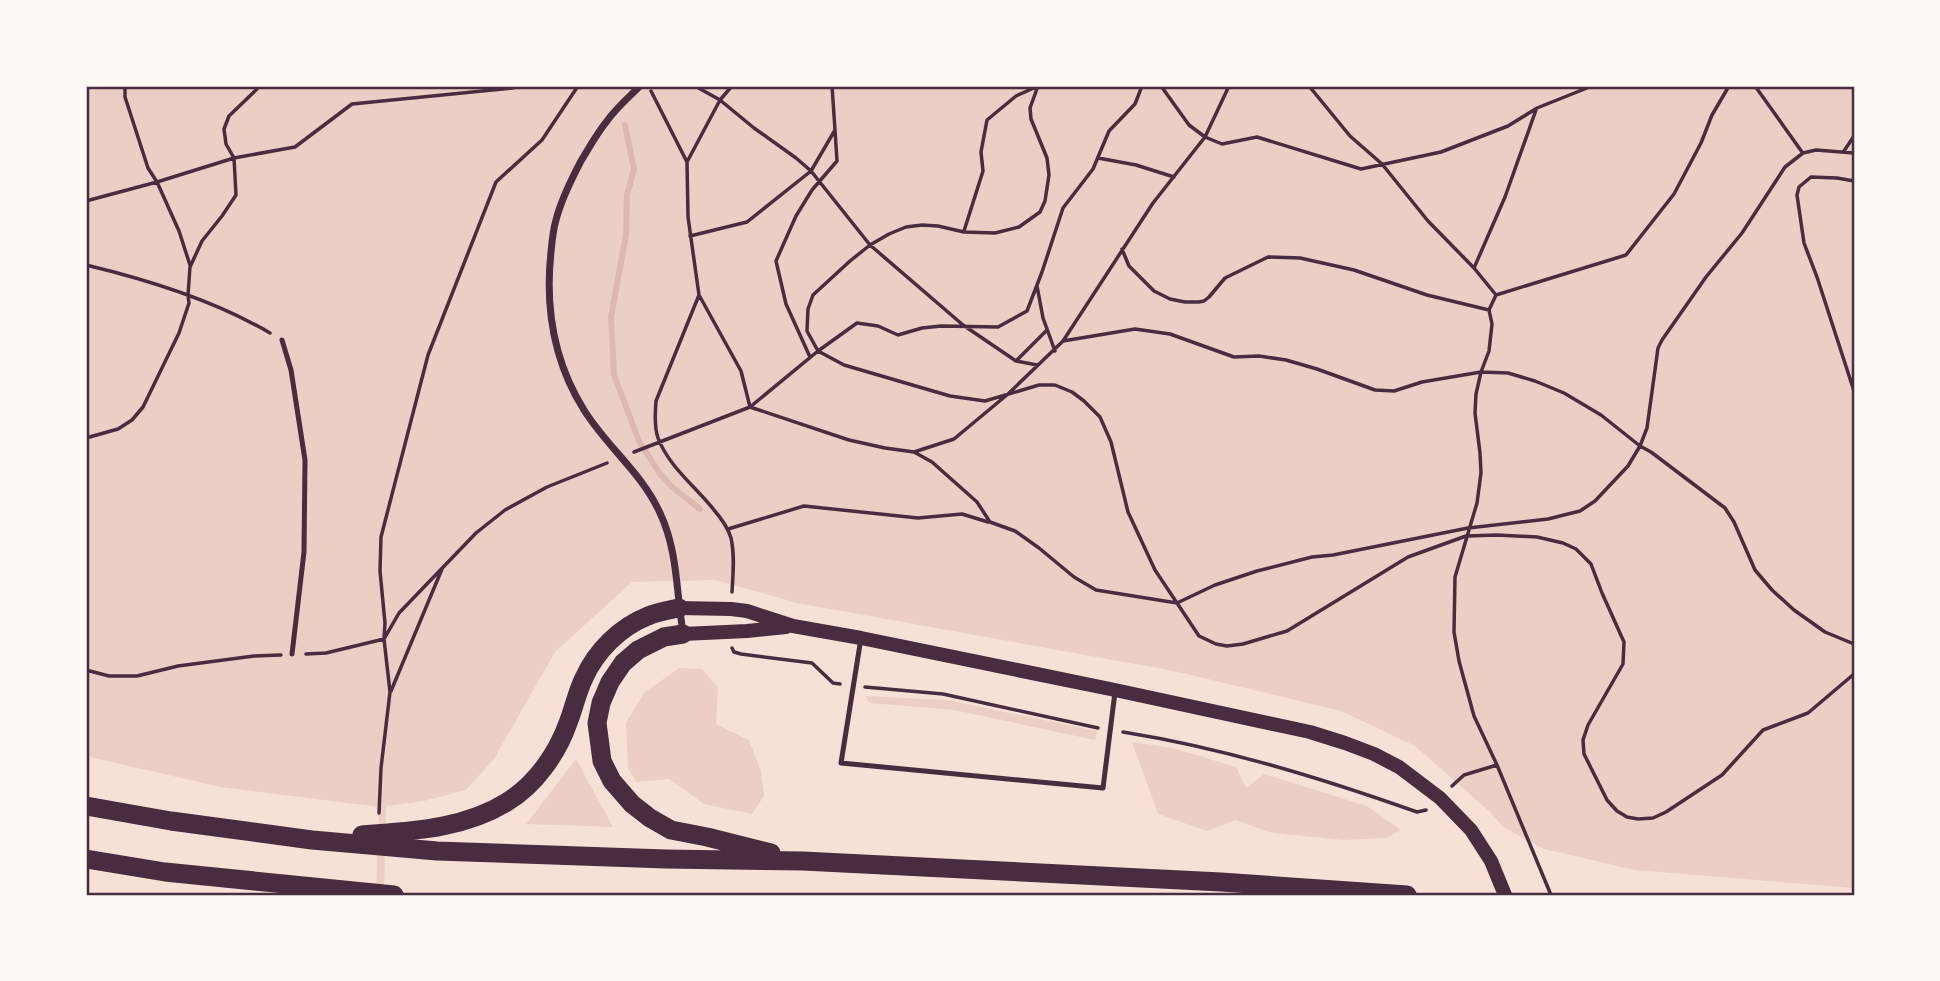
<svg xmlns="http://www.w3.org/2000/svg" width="1940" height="981" viewBox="0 0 1940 981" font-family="'Times New Roman',serif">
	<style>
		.green { fill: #ebcfc5 }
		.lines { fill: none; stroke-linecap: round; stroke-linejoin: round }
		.stream { stroke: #dcb8b0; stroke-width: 6 }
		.path { stroke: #4a2c40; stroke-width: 3.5 }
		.service { stroke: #4a2c40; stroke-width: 5 }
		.minor { stroke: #4a2c40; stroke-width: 7 }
		.secondary { stroke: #4a2c40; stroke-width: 14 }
		.trunk { stroke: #4a2c40; stroke-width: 19 }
		.neatline { fill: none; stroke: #4a2c40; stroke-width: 2.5 }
	</style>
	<rect width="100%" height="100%" fill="#f7e1d7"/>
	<path class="green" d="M86,86H1854V888L1635,870L1544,849L1503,827L1490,812L1415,746L1341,711L1174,671L797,603L716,580L632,582L555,652L494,759L466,790L424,801L386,806L384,895H376L379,807L220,787L86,756Z
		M679,668L702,669L718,687L716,724L749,740L761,771L764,796L752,814L704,804L669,779L636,782L628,768L626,723L644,693Z
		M865,696L947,700L1097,731L1095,740L954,710L870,703Z
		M1132,742L1173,748L1236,767L1246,788L1264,774L1367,806L1401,830L1386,838L1343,840L1273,833L1235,820L1207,831L1158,814Z
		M576,759L613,827L526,824Z"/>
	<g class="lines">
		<path class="stream" d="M625,125L634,169L627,195L626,235L611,317L614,375L639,441L660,474L672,487L700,509"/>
		<path class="path" d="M125,86V97L148,168L157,182L179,231L190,265
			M695,86L720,100L754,128L796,158L811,171L870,245L963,325L1016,361L1037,365
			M1038,86L1030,108L1031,119L1047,158L1049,175L1045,201L1040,212L1019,227L995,233L964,232L938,226L922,225L906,227L889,234L870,245L850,261L813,295L808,309L807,331L818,351L844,365L950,396L985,401L1039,385H1055L1072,392L1084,401L1100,417L1111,442L1128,512L1155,570L1199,636L1216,644L1227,646L1243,644L1287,631L1408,557L1466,536L1497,535L1537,537L1563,543L1576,549L1591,564L1602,593L1624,642L1623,664L1588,725L1583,740L1584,754L1607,800L1617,811L1627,817L1638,819L1653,818L1666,812L1722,775L1763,730L1808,713L1854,674
			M1161,86L1189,125L1205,137L1222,144L1257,137L1361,169L1441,152L1508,126L1537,108L1592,86
			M1309,86L1350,136L1382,164L1428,221L1474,268L1496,295L1489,310L1492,324L1489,351L1481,372L1476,394L1475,413L1480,453L1481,473L1477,503L1455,577L1454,632L1459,661L1474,716L1497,765L1551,895
			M1755,86L1802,152
			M651,91L687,162L688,217L699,295L741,371L750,407
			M1844,151L1854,136
			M1098,158L1136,165L1174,177
			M687,162L720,100L732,86
			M1854,181L1837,178L1811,177L1799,187L1797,195L1804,243L1817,277L1854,391
			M86,201L157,182L234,158L295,147L352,104L512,88L521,86
			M964,231L983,171L981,152L987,120L1016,96L1036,87
			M690,236L747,222L811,171L835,130L832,86
			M1122,249L1129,266L1154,291L1170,299L1185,302H1199L1204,301L1209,297L1225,278L1268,257L1300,258L1354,270L1427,295L1489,310
			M86,265C149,280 214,300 270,333
			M1474,268L1505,197L1536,110
			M1037,286L1043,318L1055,351
			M699,295L656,401C655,413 654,427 658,438C669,467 696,487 714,510C721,518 728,528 731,538C735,555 733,575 732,592
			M1496,295L1626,255L1674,194L1701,143L1712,115L1729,86
			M1063,341L1135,329L1170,334L1234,357L1259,356L1286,360L1317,369L1375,390L1394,391L1422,382L1481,372L1508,373L1535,381L1564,393L1601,415L1640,446L1651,452L1725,508L1734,522L1755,570L1772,590L1794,610L1825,632L1854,644
			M810,357L786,304L776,261L796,216L812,190L837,161L835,130
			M1016,361L1047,330
			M750,407L849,440L885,448L914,452L954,439L1008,394L1063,341L1153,203L1205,137L1229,86
			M86,438L118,429L132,420L143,407L179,333L189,303L188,295L190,267L202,241L222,216L236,195L234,158L226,144L224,129L229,116L257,89V86
			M634,452L750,407L818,351L857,323L878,326L898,335L922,328L941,326L998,327L1027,311L1042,272L1063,208L1093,169L1109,131L1135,104L1142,86
			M914,452L932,462L977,502L990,522L1015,531L1039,548L1074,577L1096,590L1177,603L1215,585L1257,571L1312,557L1333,555L1468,528L1548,519L1580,511L1595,501L1628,466L1640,446L1647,428L1658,348L1662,340L1706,277L1742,233L1785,167L1803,153L1816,150L1854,153
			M728,529L804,506L918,518L962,514L988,522
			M732,648L734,652L741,654L812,663L833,683L840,684
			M306,654L326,653L384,639L399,613L476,533L505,510L547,487L607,463
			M86,670L109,676H137L178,666L254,656L281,655
			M865,687L943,694L1098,728
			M391,691L442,569
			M1123,732C1223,748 1321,778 1417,812L1426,810
			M1452,786L1464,775L1497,765
			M379,813L381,768L390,692L384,639L385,623L380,571L381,537L428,355L496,182L542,140L578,86"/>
		<path class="service" d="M282,340L291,370L305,460L304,552L292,654
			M861,638L841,763L1103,788L1115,692"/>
		<path class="minor" d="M640,86C629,97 616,108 607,121C597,133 589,148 581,161C571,180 561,200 556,220C553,230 552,241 551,252C545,307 554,362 584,410C607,447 642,473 660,513C678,551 676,592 683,632"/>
		<path class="secondary" d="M679,608L731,609L747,611L793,626L861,638L1115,690L1310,732L1345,743L1374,754L1399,767L1440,798L1471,830L1491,861L1505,895
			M683,634L747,631L786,627"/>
		<path class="trunk" d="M683,634L664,637L638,650L623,663L610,682L601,703L597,723L602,761L612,781L632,804L650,818L671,830L707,837L771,853
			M86,806L171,821L312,840L437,851L666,859L803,861L1221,882L1407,895
			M362,835C411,831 464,829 507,802C535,785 557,754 568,723C574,708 577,692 584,678C596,651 620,627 648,616C657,612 669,610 679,608
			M86,859L165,872L394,895"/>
	</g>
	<rect width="1940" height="981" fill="none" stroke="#fffaf5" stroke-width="175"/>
	<rect x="88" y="88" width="1765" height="806" class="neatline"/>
</svg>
